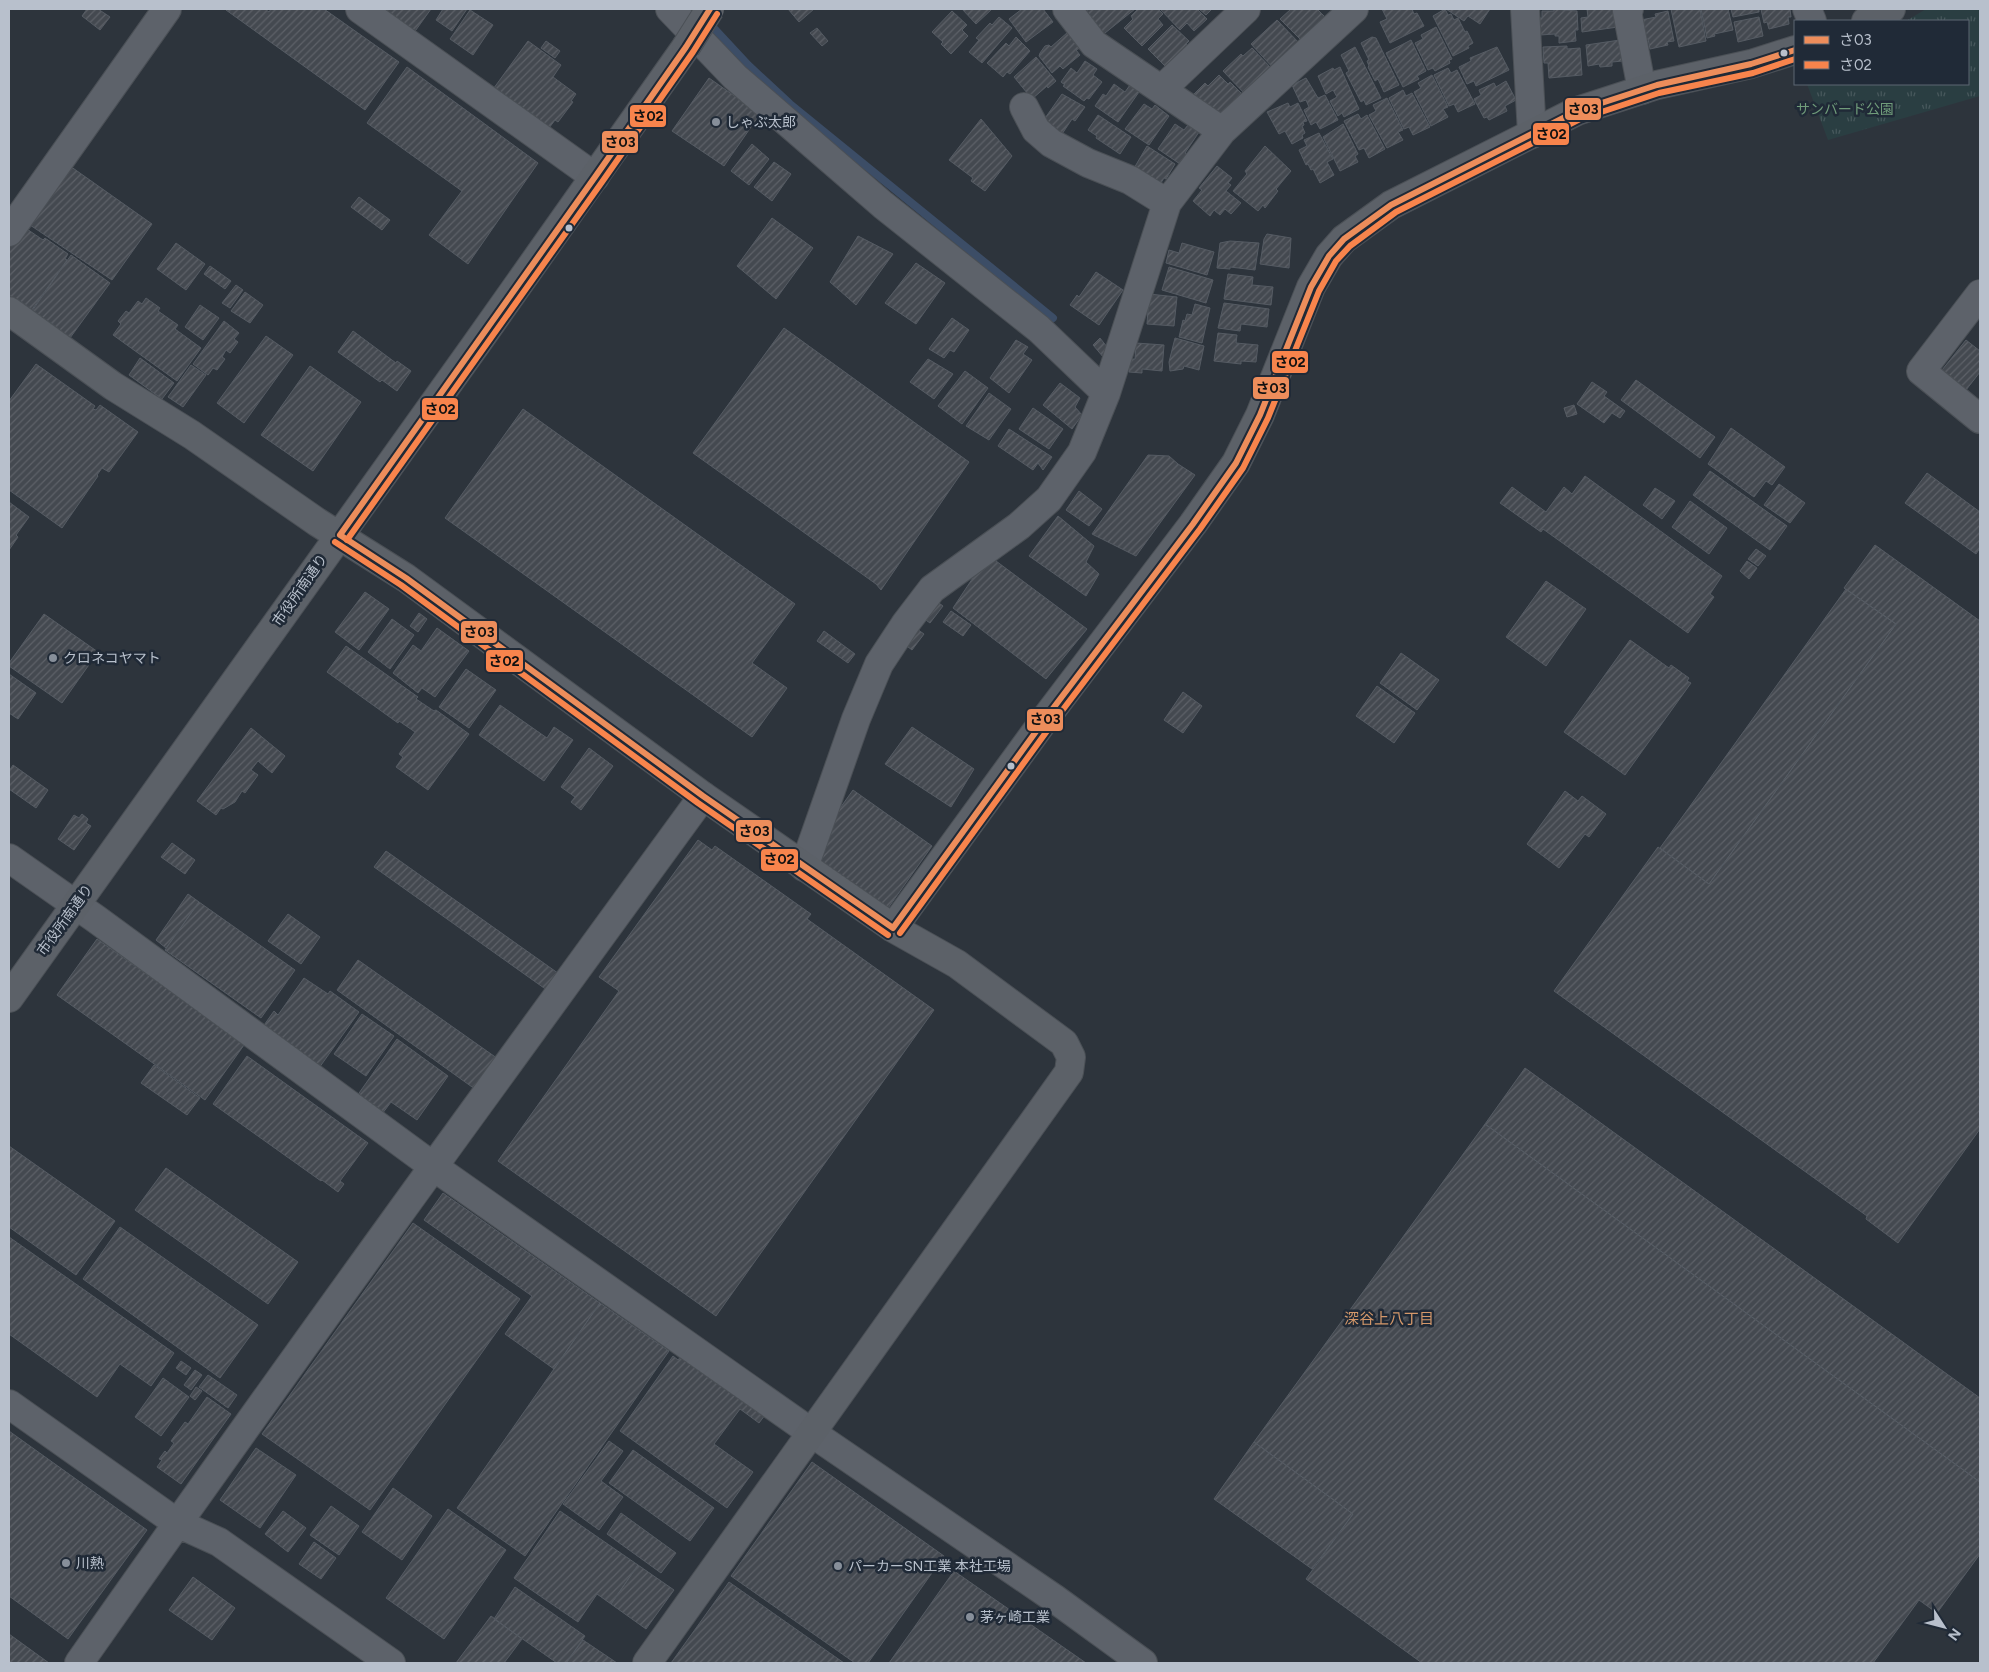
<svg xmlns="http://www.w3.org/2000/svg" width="1989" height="1672" viewBox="0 0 1989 1672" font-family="Figtree,'Noto Sans JP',sans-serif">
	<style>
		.grass { fill: url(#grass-tufts) }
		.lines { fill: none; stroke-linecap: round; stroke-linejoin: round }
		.stream { stroke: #3c4d66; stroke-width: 8 }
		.building { fill: url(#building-hatch); stroke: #555b63 }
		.street-casing { stroke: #4b5056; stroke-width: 30 }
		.secondary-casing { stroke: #4b5056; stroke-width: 30 }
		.street { stroke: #5d626a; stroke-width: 28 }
		.secondary { stroke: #5c6168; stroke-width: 28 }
		.secondary-bridge-casing { stroke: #4b5056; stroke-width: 30; stroke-linecap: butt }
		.secondary-bridge { stroke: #5c6168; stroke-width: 28 }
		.bus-1-casing { stroke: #202a37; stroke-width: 10 }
		.bus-2-casing { stroke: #202a37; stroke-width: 10 }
		.bus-1 { stroke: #ed8d5b; stroke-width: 6 }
		.bus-2 { stroke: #f8844c; stroke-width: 6 }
		.bus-dot { fill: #b8c0cc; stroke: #202a37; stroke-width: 2 }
		.poi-dot { fill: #878f9a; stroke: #202a37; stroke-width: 2 }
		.labels { text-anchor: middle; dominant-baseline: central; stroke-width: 5; stroke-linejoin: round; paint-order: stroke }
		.park-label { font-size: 14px; fill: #709c7a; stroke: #202a37 }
		.poi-label { font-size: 14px; fill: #b8c0cc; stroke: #202a37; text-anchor: start }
		.street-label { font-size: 14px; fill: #b8c0cc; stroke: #202a37 }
		.neighbourhood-label { font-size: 15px; fill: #d4986a; stroke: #202a37 }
		.line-badge { stroke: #202a37; stroke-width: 2 }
		.pale-badge-label { font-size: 14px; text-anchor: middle; font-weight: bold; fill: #111 }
	</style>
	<defs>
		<pattern id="grass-tufts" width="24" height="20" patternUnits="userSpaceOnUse" patternTransform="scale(1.25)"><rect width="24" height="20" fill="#2a3e42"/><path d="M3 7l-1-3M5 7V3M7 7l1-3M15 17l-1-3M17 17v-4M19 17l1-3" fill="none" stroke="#47585c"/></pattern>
		<pattern id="building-hatch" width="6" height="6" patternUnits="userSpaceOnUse" patternTransform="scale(1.25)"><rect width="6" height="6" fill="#444950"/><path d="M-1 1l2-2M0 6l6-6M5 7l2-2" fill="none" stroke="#5d6168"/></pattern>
	</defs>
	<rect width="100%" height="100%" fill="#2d343c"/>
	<path class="grass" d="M1926,9H1980V96L1828,140L1807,84H1968V21H1906Z"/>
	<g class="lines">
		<path class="stream" d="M708,22L748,65L790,104L1053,318"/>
	</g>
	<path class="building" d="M87,9H98L110,17L100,30L82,16Z
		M227,9H265L269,12L271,9H324L399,62L365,110L226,10Z
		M378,9H431L413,34Z
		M443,9H467L452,31L436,20Z
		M788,9H814L799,22Z
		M962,9H992L976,24Z
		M1022,9H1043L1053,22L1026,42L1009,19Z
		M1089,9H1135L1100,37L1082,14Z
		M1138,9H1158L1163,14L1158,19L1163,25L1142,46L1124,28L1133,19L1131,16Z
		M1160,9H1197L1207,19L1194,31L1187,23L1180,30Z
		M1199,9H1212L1206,15Z
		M1291,9H1317L1328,20L1305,41L1302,37L1300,39L1280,19Z
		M1382,9H1412L1414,14L1417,13L1424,26L1390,43L1380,22L1387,19Z
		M1445,9L1448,15L1451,14L1454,20L1458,18L1465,32L1467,31L1473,43L1468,46L1469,48L1453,56L1433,16Z
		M1446,9H1490L1480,24L1468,16L1464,21Z
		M1554,9L1577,11L1578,30H1575L1576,41L1559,43V36H1555V34L1540,35L1539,18H1542V11H1554Z
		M1587,9H1615L1618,27L1582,32L1581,18L1588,17Z
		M1671,9H1700L1706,41L1679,47Z
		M1701,9H1728L1733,30L1714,34L1715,36L1707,38Z
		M1731,9H1759V12L1733,17Z
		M1761,9H1790L1791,17H1788L1789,24L1769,29L1767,22L1764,23Z
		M470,10L493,25L473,55L450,39Z
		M952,11L967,25L962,30L968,36L951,54L941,44L943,42L932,32Z
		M1668,11L1674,41L1667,42L1668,45L1650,49L1648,39L1645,40L1641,20L1656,17L1655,14Z
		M999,17L1012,28L982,63L969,52L979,40L976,38L990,23L992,25Z
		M1759,17L1763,36L1738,42L1734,22Z
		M1277,20L1301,45L1275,70L1251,44Z
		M1172,25L1189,41L1186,44L1188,47L1167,68L1148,49Z
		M1436,27L1452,59L1449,60L1450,63L1435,71L1433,68L1428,70L1415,43L1423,39L1421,35Z
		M817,28L828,41L822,46L810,33Z
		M1068,32L1080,48L1076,50L1080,55L1063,69L1060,66L1052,73L1039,56L1040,53L1045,46L1049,45L1051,47Z
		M1016,37L1030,51L1010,74L1007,72L1003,77L987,63L1006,43L1009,46Z
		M1372,37L1376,38L1399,85L1384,92L1378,79L1375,81L1368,67L1369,66L1367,61L1369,60L1361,43Z
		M1411,40L1426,71L1417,76L1419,79L1403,87L1386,53Z
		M1620,40L1623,61L1612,62V66L1600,67L1599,64L1588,66L1586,45Z
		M528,41L561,65L553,77L576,94L571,101L573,102L558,122L555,120L546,132L491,92Z
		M546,41L560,51L555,58L541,48Z
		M1567,46V49L1580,48L1582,75L1549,78L1548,63H1544L1543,47Z
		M1355,47L1381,98L1366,105L1364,100L1361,102L1346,73L1349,71L1341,55Z
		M1497,47L1509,70L1476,86L1474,81L1467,84L1459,67L1471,61L1470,58Z
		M1252,48L1272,69L1245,94L1223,71L1241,54L1243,56Z
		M1036,57L1056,81L1048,88L1047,86L1032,99L1014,77Z
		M1085,61L1097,69L1093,75L1102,82L1089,99L1087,98L1084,101L1063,86L1065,85L1061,82L1071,68L1077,73Z
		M407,67L538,163L468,264L429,235L462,191L367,123Z
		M1340,67L1359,109L1344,117L1342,113L1338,116L1330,101L1337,97L1333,90L1326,94L1318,76L1333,68L1334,70Z
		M1448,68L1451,73L1457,70L1475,104L1458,112L1454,104L1449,106L1434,75Z
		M1219,75L1228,84L1230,82L1245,97L1223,118L1215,117L1194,94L1205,83L1208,86Z
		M1432,75L1448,107L1443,109L1448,117L1431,126L1414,92L1421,88L1418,83Z
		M709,78L760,114L724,166L672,131Z
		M1306,78L1318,98L1325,95L1338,120L1320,129L1316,122L1311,125L1304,110L1309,107L1306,100L1300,102L1292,85Z
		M1506,81L1516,100L1505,106L1507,111L1489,120L1487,117L1484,118L1474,99L1481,95L1479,90L1494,83L1496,87Z
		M1114,84L1125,92L1130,85L1139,92L1118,122L1095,106L1103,94L1106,96Z
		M1403,90L1406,96L1412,93L1430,127L1413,135L1409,127L1404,129L1389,98Z
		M1062,94L1085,107L1075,121L1072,119L1062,134L1043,121Z
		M1387,98L1403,130L1398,132L1403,140L1387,148L1369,115L1376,111L1373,105Z
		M1288,103L1290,107L1298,103L1307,121L1303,122L1304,125L1302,126L1305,133L1302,135L1303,138L1292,144L1285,131L1279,134L1267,112Z
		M1144,104L1152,109L1155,105L1169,116L1149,145L1125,129Z
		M1358,114L1361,119L1367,115L1385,149L1369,158L1364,148L1359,150L1344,121Z
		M1098,115L1131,137L1120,154L1096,138L1097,136L1088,130Z
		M981,119L1012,156L985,191L971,181L973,178L949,160Z
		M1175,124L1184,130L1188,125L1199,132L1185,153L1190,156L1183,166L1158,149Z
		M1343,124L1358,154L1355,156L1358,162L1340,171L1323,137Z
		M1319,133L1333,159L1327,162L1334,175L1320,183L1313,169L1311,170L1308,164L1306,165L1299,150L1307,146L1304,140Z
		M752,144L769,159L749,185L731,171Z
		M1147,146L1175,164L1166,179L1164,178L1159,186L1133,170Z
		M1265,146L1291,171L1276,189L1278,191L1265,208L1263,205L1258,211L1233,191L1247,174L1245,171Z
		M774,162L791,174L772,201L754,187Z
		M70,166L152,224L112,280L27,223Z
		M1217,166L1232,178L1228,183L1231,185L1226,191L1241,203L1231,214L1225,209L1220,215L1214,210L1210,216L1193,201L1202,190L1199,188Z
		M359,197L390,220L382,230L351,207Z
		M772,218L813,248L776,299L737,266Z
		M21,225L43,240L45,238L68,254L65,259L67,260L31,311L9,295V241Z
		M1267,234L1291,238L1289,268L1260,264L1264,239Z
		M858,236L893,254L856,305L830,282Z
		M1230,241L1259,243L1255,270L1230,267V269L1217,268L1220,243Z
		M176,243L205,264L186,290L157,269Z
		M1182,243L1214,252L1207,275L1166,263L1169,250L1179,253Z
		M71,255L110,283L70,338L32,311Z
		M916,263L945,283L916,324L885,303Z
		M210,266L231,281L225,289L204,274Z
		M1169,267L1213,280L1206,303L1162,290Z
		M1096,272L1123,290L1099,325L1070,305L1077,295L1079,297Z
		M1228,274L1253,277L1252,285L1273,287L1271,305L1224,299Z
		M236,285L243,290L230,308L222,303Z
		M245,292L263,305L250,323L231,311Z
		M1149,294L1177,297L1174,326L1147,324Z
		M146,298L160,308L158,311L178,325L175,329L201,348L177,381L113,335L121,324L118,321L126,311L129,313L138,301L142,304Z
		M1224,303L1269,309L1267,327L1241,324L1240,331L1218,328Z
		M1195,304L1210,308L1202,343L1179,337L1183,320L1185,321L1187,314L1192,315Z
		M200,305L219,318L203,340L185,327Z
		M952,318L969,330L954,352L950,350L944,358L929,349Z
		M224,321L239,333L234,339L238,342L230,353L226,350L222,357L225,359L217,370L213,368L208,375L193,364Z
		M784,328L969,462L881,590L876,584L693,453Z
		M353,331L396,363L397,361L411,371L397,391L382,380L380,382L338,352Z
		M1218,333L1237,335L1236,343L1258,345L1256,362L1241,361V364L1214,361Z
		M266,336L293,355L244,423L217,403Z
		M1100,338L1111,352L1104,358L1093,345Z
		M1175,338L1204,346L1199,370L1184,366L1183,369L1170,371L1169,362Z
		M1016,340L1028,347L1023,354L1032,360L1009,393L990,378Z
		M1966,340L1980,351V372L1966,390L1942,370Z
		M1136,343L1164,345L1162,371L1142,369V373L1129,372L1130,359H1135Z
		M140,358L174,383L162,399L129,375Z
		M928,359L953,374L934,399L910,382Z
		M36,364L95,406L93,409L96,410L100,405L138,432L109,472L102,468L97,475L98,476L62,528L9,490V401Z
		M191,365L206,375L183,407L168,397Z
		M310,366L361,402L313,471L261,435Z
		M965,371L988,388L962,424L938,406Z
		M1636,380L1715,437L1700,458L1621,400Z
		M1592,382L1607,392L1604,396L1625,411L1620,418L1612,413L1604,423L1577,404Z
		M1060,383L1080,398L1075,407L1082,415L1072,429L1043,405Z
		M989,393L1011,409L989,440L966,426Z
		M1574,405L1577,414L1567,417L1564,408Z
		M1033,408L1063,429L1049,449L1019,429Z
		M523,409L795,604L752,663L787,688L752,737L445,518Z
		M1731,428L1785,467L1772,485L1766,481L1754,497L1708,464Z
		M1009,429L1052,457L1043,470L1038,463L1033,470L998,446Z
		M1148,455L1169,456L1178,464L1195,475L1136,556L1092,534Z
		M1710,471L1787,526L1770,550L1693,495Z
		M1927,473L1980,512V548L1976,554L1905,503Z
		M1585,476L1722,576L1710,594L1714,597L1688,633L1543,529L1541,532L1500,503L1512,487L1546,512L1564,487L1572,494Z
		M1779,484L1805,503L1790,523L1764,505Z
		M1655,488L1675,501L1662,519L1643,505Z
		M1079,491L1102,509L1089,526L1066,510Z
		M1690,501L1727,528L1709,554L1672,527Z
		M9,502L29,517L16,535L18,537L9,550Z
		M1058,516L1094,546L1086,562L1099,574L1086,596L1029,556Z
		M1875,545L1980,621V1129L1898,1243L1866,1219L1867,1216L1554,991L1658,847L1709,884L1896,624L1844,588Z
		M1756,549L1766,556L1758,566L1748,559Z
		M988,555L1087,629L1046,679L953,608Z
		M1747,561L1757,568L1749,579L1740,571Z
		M1546,581L1586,609L1546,666L1506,637Z
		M1846,589L1896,624L1709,884L1660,848Z
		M365,592L389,609L359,650L335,632Z
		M936,601L943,606L930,623L923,618Z
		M951,611L971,625L963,636L943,622Z
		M419,613L427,619L418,632L410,626Z
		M44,614L98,652L62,703L9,666V663Z
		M392,619L414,635L390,669L368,652Z
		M914,627L924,634L912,650L903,643Z
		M437,628L469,651L435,697L422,688L418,693L393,673L413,645L421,651Z
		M824,631L855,654L848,663L817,641Z
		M1630,640L1669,668L1671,665L1689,678L1687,681L1691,683L1625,775L1564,732Z
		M346,646L418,697L416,699L434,711L436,710L469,734L428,790L396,767L403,757L399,754L415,732L399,721L398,723L327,672Z
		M1401,653L1439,680L1417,710L1380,683Z
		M466,669L496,690L469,728L439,707Z
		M9,674L36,693L18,719L9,713Z
		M1377,686L1415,713L1394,743L1356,716Z
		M1183,692L1202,706L1183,733L1164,720Z
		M500,705L547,738L554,727L573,740L544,781L479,735Z
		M912,727L974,769L951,807L885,764Z
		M251,728L285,756L272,773L258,761L251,770L258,775L245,793L242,791L235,802L223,809L221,808L216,815L197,801Z
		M589,748L613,766L581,810L571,802L575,797L561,787Z
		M13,765L48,790L36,808L9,789V771Z
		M853,790L932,846L886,911L817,861L823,832Z
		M1565,791L1578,801L1582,796L1606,814L1589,837L1585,834L1559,868L1527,844Z
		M82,814L88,819L86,823L91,826L74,850L58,839L74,815L79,818Z
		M698,840L712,850L715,846L811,914L807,919L934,1010L716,1316L498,1161L619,991L599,977Z
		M172,843L195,860L185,874L161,857Z
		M386,851L562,976L551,993L374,867Z
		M188,894L199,902L166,948L156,940Z
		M199,902L295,970L261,1018L165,950Z
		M288,914L320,937L301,964L268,941Z
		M97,939L162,985L163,983L244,1045L205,1100L57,995Z
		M358,960L501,1061L479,1092L337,990Z
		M304,978L328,994L330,991L359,1012L319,1068L262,1028L274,1011L278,1015Z
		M362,1014L394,1036L366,1076L334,1054Z
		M397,1039L448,1076L417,1120L391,1102L382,1114L357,1096Z
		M247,1056L368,1143L340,1181L344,1184L338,1192L322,1180L321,1181L213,1104Z
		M154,1065L200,1098L187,1115L141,1083Z
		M1525,1068L1980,1398V1482L1485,1124Z
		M1485,1124L1980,1482V1554L1937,1613L1919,1600L1873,1663H1422L1306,1579L1353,1514L1254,1442Z
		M9,1146L115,1221L76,1275L9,1227Z
		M166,1168L298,1262L268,1304L135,1210Z
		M443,1193L600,1303L554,1369L505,1334L532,1296L424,1220Z
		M413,1223L520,1299L370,1510L262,1434Z
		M120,1227L258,1325L220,1378L83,1279Z
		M9,1237L174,1353L151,1386L120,1364L97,1397L9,1334Z
		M600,1303L669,1351L525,1556L457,1508Z
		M682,1355L765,1415L759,1423L740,1409L714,1444L753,1472L727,1508L620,1431L673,1356L678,1360Z
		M181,1361L191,1368L186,1375L176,1368Z
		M195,1370L202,1375L191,1390L184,1385Z
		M208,1375L237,1395L228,1408L199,1387Z
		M163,1378L189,1397L161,1436L135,1417Z
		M196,1387L202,1391L195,1400L190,1396Z
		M207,1397L231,1414L181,1484L157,1467L162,1460L159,1459L165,1451L167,1453L174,1443L171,1441L185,1422L188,1424Z
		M9,1431L147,1530L68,1639L9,1596Z
		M609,1441L623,1451L601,1481L623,1497L599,1530L563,1504Z
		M1254,1442L1353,1514L1312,1569L1214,1499Z
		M256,1448L296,1475L260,1528L220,1500Z
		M633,1450L714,1508L690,1541L609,1483Z
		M812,1462L944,1556L868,1663H855L731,1576Z
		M393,1488L432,1516L402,1560L362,1532Z
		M331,1506L359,1526L339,1555L310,1535Z
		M448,1509L506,1550L444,1639L386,1598Z
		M283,1511L306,1528L288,1552L265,1534Z
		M560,1511L638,1565L611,1604L597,1594L578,1622L514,1578Z
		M621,1513L676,1553L661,1573L607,1534Z
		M314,1542L336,1558L321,1579L299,1564Z
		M638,1565L674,1590L646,1629L611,1604Z
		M954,1571L1086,1663H889Z
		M193,1577L235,1608L212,1640L169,1610Z
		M729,1582L844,1663H671Z
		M515,1587L585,1636L566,1663H557L494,1619Z
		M491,1616L522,1639L504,1663H456Z
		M9,1634L49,1663H9Z
		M583,1640L617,1663H566Z"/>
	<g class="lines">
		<defs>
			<path id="street" d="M360,9L595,177
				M670,9L735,77L883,205L1039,329L1106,393
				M1067,9L1094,44L1222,131
				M1525,9L1532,134
				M1629,9L1627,11L1642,90
				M1807,9L1812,21
				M1162,89L1246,9
				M1024,107L1036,130L1051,143L1088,163L1130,180L1167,203
				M9,232L167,9
				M1980,294L1921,371L1980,419
				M9,858L96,919L434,1167L812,1433L1055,1599L1143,1663
				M804,867L856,719L879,664L906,623L932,589L1019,526L1049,499L1082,452L1106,393L1167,203L1222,131L1354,9
				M9,1404L177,1523L219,1542L391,1663
				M79,1663C283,1372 493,1084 703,796"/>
			<path id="secondary" d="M1866,21L1891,9
				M9,311L113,386L192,435L317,522L406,578L703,796L893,928L957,964L1064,1043L1071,1057L1069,1072L647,1663
				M893,928L1048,715L1193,524L1236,463L1260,415L1311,287L1329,256L1344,239L1391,205L1577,111L1657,85L1751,64L1795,50
				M9,998L475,346L686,47"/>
		</defs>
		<use href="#street" class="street-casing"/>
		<use href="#secondary" class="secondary-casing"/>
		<use href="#street" class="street"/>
		<use href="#secondary" class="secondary"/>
		<defs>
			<path id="secondary-bridge" d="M686,47L710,9"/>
		</defs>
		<use href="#secondary-bridge" class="secondary-bridge-casing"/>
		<use href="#secondary-bridge" class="secondary-bridge"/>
		<defs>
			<path id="bus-1" d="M340,535L406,578L703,796L893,928
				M340,535L595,177L686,47L710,9
				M893,928L1048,715L1193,524L1236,463L1260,415L1311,287L1329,256L1344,239L1391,205L1577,111L1657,85L1751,64L1795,50"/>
			<path id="bus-2" d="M347,540L602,182L693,52L717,14
				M335,542L401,585L698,803L888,935
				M900,933L1055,720L1200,529L1243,468L1268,418L1319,291L1336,261L1350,246L1396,212L1580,119L1659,93L1753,73L1795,59"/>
		</defs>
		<use href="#bus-1" class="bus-1-casing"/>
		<use href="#bus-2" class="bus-2-casing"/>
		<use href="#bus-1" class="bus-1"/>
		<use href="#bus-2" class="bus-2"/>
	</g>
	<g class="bus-dot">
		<circle cx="1784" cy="53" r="4.5"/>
		<circle cx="569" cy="228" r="4.5"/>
		<circle cx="1011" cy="766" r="4.5"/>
	</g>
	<g class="poi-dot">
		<circle cx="716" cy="122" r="5"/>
		<circle cx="53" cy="658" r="5"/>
		<circle cx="66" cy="1563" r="5"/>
		<circle cx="838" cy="1566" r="5"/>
		<circle cx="970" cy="1617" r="5"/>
	</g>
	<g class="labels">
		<g class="park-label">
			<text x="1845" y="109">サンバード公園</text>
		</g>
		<g class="poi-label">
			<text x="726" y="122">しゃぶ太郎</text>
			<text x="63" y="658">クロネコヤマト</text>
			<text x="76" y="1563">川熱</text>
			<text x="848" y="1566">パーカーSN工業 本社工場</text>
			<text x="980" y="1617">茅ヶ崎工業</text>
		</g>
		<g class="street-label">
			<text transform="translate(300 590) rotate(-55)">市役所南通り</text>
			<text transform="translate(65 920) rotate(-54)">市役所南通り</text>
		</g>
		<g class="neighbourhood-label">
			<text x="1389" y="1319">深谷上八丁目</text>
		</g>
	</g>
	<g class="line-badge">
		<rect x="1564" y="97" width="38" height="24" rx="5" fill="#ed8d5b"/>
		<rect x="629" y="104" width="38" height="24" rx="5" fill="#f8844c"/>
		<rect x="1532" y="122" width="38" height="24" rx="5" fill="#f8844c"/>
		<rect x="601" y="130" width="38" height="24" rx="5" fill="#ed8d5b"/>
		<rect x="1271" y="350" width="38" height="24" rx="5" fill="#f8844c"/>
		<rect x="1252" y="376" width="38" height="24" rx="5" fill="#ed8d5b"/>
		<rect x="421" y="397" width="38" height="24" rx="5" fill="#f8844c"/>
		<rect x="460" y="620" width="38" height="24" rx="5" fill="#ed8d5b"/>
		<rect x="485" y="649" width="39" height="24" rx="5" fill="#f8844c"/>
		<rect x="1026" y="708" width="38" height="24" rx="5" fill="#ed8d5b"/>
		<rect x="735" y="819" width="38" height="24" rx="5" fill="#ed8d5b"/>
		<rect x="760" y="848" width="39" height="24" rx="5" fill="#f8844c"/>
	</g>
	<g class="pale-badge-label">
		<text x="1583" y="114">さ03</text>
		<text x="648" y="121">さ02</text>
		<text x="1551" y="139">さ02</text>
		<text x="620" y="147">さ03</text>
		<text x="1290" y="367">さ02</text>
		<text x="1271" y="393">さ03</text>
		<text x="440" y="414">さ02</text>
		<text x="479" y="637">さ03</text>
		<text x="504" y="666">さ02</text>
		<text x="1045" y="724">さ03</text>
		<text x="754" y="836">さ03</text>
		<text x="779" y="864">さ02</text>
	</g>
	<rect width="1989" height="1672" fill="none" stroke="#b8c0cc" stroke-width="20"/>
	<rect x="1794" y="20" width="175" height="65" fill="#202a37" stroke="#5d6673"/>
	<rect x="1804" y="36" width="25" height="8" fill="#ed8d5b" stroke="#5d6673"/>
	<text x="1839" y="45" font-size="15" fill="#b8c0cc">さ03</text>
	<rect x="1804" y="61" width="25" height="8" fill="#f8844c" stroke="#5d6673"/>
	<text x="1839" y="70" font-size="15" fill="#b8c0cc">さ02</text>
	<g transform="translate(1944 1627) rotate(126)" stroke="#202a37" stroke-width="4" paint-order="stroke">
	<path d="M0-4L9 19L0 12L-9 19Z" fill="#b8c0cc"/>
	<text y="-8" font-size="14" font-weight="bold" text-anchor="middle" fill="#b8c0cc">N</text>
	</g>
</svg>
